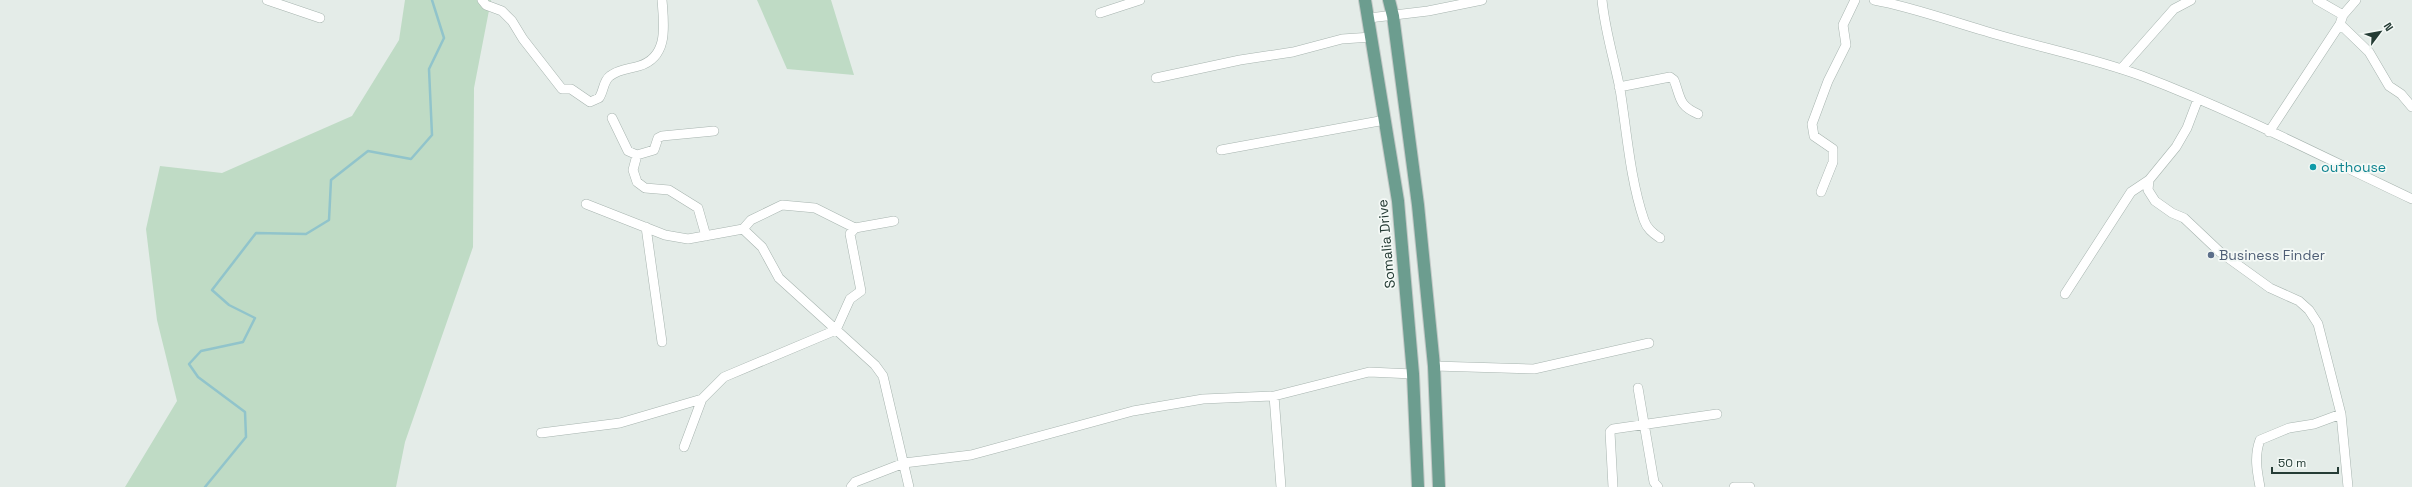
<svg xmlns="http://www.w3.org/2000/svg" width="2412" height="487" viewBox="0 0 2412 487" font-family="'Space Grotesk',sans-serif">
	<style>
		.green { fill: #bfdbc5 }
		.lines { fill: none; stroke-linecap: round; stroke-linejoin: round }
		.stream { stroke: #91c4cb; stroke-width: 2.5 }
		.minor-casing { stroke: #a7b4af; stroke-width: 10 }
		.major-casing { stroke: #c2c8c6; stroke-width: 14 }
		.minor { stroke: #fff; stroke-width: 9 }
		.major { stroke: #6c9d8f; stroke-width: 12 }
		.culture-dot { fill: #0f9aa8; stroke: #f4f9f6; stroke-width: 1.5 }
		.service-dot { fill: #5c6f8a; stroke: #f4f9f6; stroke-width: 1.5 }
		.labels { text-anchor: middle; dominant-baseline: central; stroke-width: 3.5; stroke-linejoin: round; paint-order: stroke }
		.culture-label { font-size: 14px; fill: #0d838f; stroke: #f4f9f6; text-anchor: start }
		.street-label { font-size: 14px; fill: #253c35; stroke: #f4f9f6 }
		.service-label { font-size: 14px; fill: #4e5e75; stroke: #f4f9f6; text-anchor: start }
	</style>
	<rect width="100%" height="100%" fill="#e4ece8"/>
	<path class="green" d="M405,0H491L474,88L473,247L405,442L396,487H125L177,401L157,320L146,229L160,166L222,173L352,116L399,40Z
		M757,0H831L854,75L787,69Z"/>
	<g class="lines">
		<path class="stream" d="M205,487L246,437L245,412L198,377L189,364L201,351L243,342L255,318L229,305L212,290L256,233L306,234L329,220L331,180L368,151L411,159L432,135L429,69L444,38L432,0"/>
		<defs>
			<path id="minor" d="M267,0L320,18
				M482,0L486,5L502,11L512,21L523,39L562,89H571L590,102L599,98C604,91 603,81 610,76C619,69 629,69 639,66C669,57 664,25 662,0
				M1602,0C1605,31 1614,59 1620,89C1627,133 1630,179 1644,220C1647,229 1653,233 1660,238
				M1874,0C1912,7 1947,20 1985,31C2037,47 2090,57 2142,76C2234,111 2323,157 2412,199
				M2317,0L2343,15
				M2356,0L2343,15L2340,24L2369,52L2389,86L2401,94L2412,107
				M1100,13L1140,0
				M1369,18L1428,11L1482,0
				M2121,69L2174,9L2191,0
				M1156,78L1240,60L1293,52L1342,39L1372,37
				M1619,87L1670,77L1674,80C1681,98 1678,105 1698,114
				M2198,99L2187,128L2176,147L2149,180L2148,190L2155,201L2172,213L2184,218L2220,252L2270,288L2299,301L2309,310L2318,324L2341,414L2348,487
				M612,118L628,151L637,155L654,150L658,138L662,136L714,131
				M2269,132L2340,24
				M1221,150L1385,120
				M637,155L633,170L637,182L645,188L669,190L698,208L706,236
				M1821,192L1833,162V149L1814,136L1812,124L1828,81L1846,45L1843,25L1855,0
				M586,204L665,235L688,239L743,229L751,220L782,205L815,208L855,228
				M646,227L662,342
				M743,229L762,247L779,278L875,365L883,376L909,487
				M2065,294L2131,192L2149,180
				M1434,366L1534,369L1649,343
				M1638,388L1654,482L1658,487
				M1274,396L1281,487
				M541,433L620,423L702,399
				M684,447L702,399L724,377L836,330L850,299L861,291L850,234L855,228L894,221
				M851,487L855,482L904,463L971,455L1133,411L1203,399L1274,396L1369,372L1413,374
				M1613,487L1610,432L1613,429L1717,414
				M1734,487H1750
				M2260,487C2257,471 2254,456 2260,440L2289,428L2314,424L2341,414"/>
			<path id="major" d="M1365,0L1398,201L1413,374L1418,487
				M1389,0L1393,16L1418,205L1434,366L1439,487"/>
		</defs>
		<use href="#minor" class="minor-casing"/>
		<use href="#major" class="major-casing"/>
		<use href="#minor" class="minor"/>
		<use href="#major" class="major"/>
	</g>
	<circle class="culture-dot" cx="2313" cy="167" r="4"/>
	<circle class="service-dot" cx="2211" cy="255" r="4"/>
	<g class="labels">
		<g class="culture-label">
			<text x="2321" y="167">outhouse</text>
		</g>
		<g class="street-label">
			<text transform="translate(1386 244) rotate(-95)">Somalia Drive</text>
		</g>
		<g class="service-label">
			<text x="2219" y="255">Business Finder</text>
		</g>
	</g>
	<g transform="translate(2380 32) rotate(58)" stroke="#f4f9f6" stroke-width="3" paint-order="stroke">
	<path d="M0-3L7 15L0 10L-7 15Z" fill="#253c35"/>
	<text y="-6" font-size="11" font-weight="bold" text-anchor="middle" fill="#253c35">N</text>
	</g>
	<path d="M2272 467v6h66v-6" fill="none" stroke="#253c35" stroke-width="2"/>
	<text x="2278" y="467" font-size="12" fill="#253c35" stroke="#f4f9f6" stroke-width="3" paint-order="stroke">50 m</text>
</svg>
